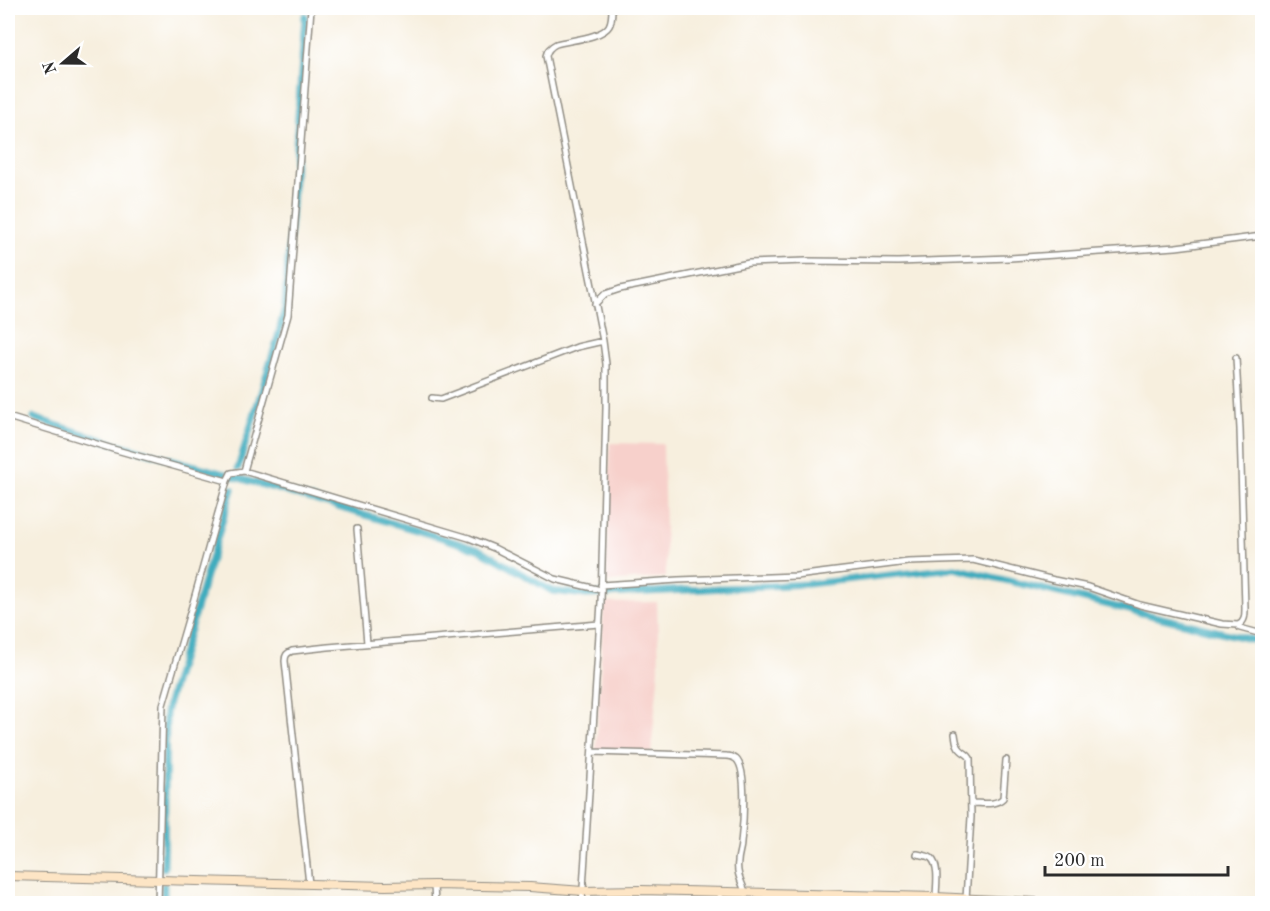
<svg xmlns="http://www.w3.org/2000/svg" width="1270" height="911" viewBox="0 0 1270 911" font-family="'Old Standard TT',serif">
	<style>
		.built { fill: #f7d0cb }
		.lines { fill: none; stroke-linecap: round; stroke-linejoin: round }
		.canal { stroke: #3facbe; stroke-width: 7 }
		.street-casing { stroke: #918d84; stroke-width: 8 }
		.secondary-casing { stroke: #918d84; stroke-width: 10 }
		.street { stroke: #fff; stroke-width: 5 }
		.secondary { stroke: #fde5c5; stroke-width: 8 }
	</style>
	<rect width="100%" height="100%" fill="#fff"/>
	<filter id="ink" filterUnits="userSpaceOnUse"><feTurbulence type="fractalNoise" baseFrequency=".0167" numOctaves="2"/><feDisplacementMap in="SourceGraphic" scale="12" xChannelSelector="R" yChannelSelector="G"/><feConvolveMatrix kernelMatrix="1 2 1 2 8 2 1 2 1" color-interpolation-filters="sRGB"/></filter>
	<filter id="wash" filterUnits="userSpaceOnUse"><feTurbulence type="fractalNoise" baseFrequency=".008" numOctaves="4" result="noise"/><feDisplacementMap in="SourceGraphic" scale="24" xChannelSelector="R" yChannelSelector="G"/><feGaussianBlur stdDeviation="1.35" result="paint"/><feColorMatrix in="noise" values="0 0 0 0 0 0 0 0 0 0 0 0 0 0 0 0 0 1.4 0 .05"/><feComposite in="paint" operator="in"/></filter>
	<g filter="url(#wash)">
		<rect width="100%" height="100%" fill="#f7efde"/>
		<path class="built" d="M610,443L663,444L666,577L606,582Z
			M657,602L659,668L651,753L596,751L604,603Z"/>
		<g class="lines">
			<path class="canal" d="M34,418L103,440L225,474
				M238,468L278,337L285,306L305,16
				M232,476L436,536L480,550L552,591L586,595L807,584L955,568L1262,642
				M164,868L166,714L168,703L232,489
				M164,904V886"/>
		</g>
	</g>
	<g filter="url(#ink)">
		<g class="lines">
			<defs>
				<path id="street" d="M948,12V8
					M595,304L605,294L620,289L749,263L806,261L898,262L1010,258L1176,247L1262,236
					M432,398L441,399L577,347L603,341
					M8,417L113,449L227,481
					M244,471L469,538L494,548L555,579L601,590
					M357,529L367,643
					M601,585L678,580L796,576L908,562L973,560L1054,580L1088,587L1140,605L1222,624L1238,625C1245,622 1245,616 1245,608L1240,429L1236,358
					M1238,625L1240,628L1262,634
					M955,734C956,740 956,746 961,750C965,754 968,754 970,758L971,817L966,899
					M592,752L727,756C730,756 733,757 736,759C748,769 743,827 741,843C741,849 738,855 738,862C736,873 742,883 746,894
					M971,803C982,803 995,806 1003,798L1006,760
					M917,854C921,855 927,855 931,858C940,866 936,887 936,897
					M309,884L285,661C285,655 287,653 292,651L328,647L599,624
					M434,885L435,904
					M720,893L721,904
					M766,894L767,904
					M158,904L163,705L194,599L227,481L231,473L244,471L288,315L311,8
					M582,904L601,602L606,408V364L603,341L546,56C547,50 550,47 556,44C569,40 602,38 609,26C612,21 612,14 612,8"/>
				<path id="secondary" d="M8,876L385,886L434,885L530,887L583,891L641,890L936,897L1036,902L1094,904"/>
			</defs>
			<use href="#street" class="street-casing"/>
			<use href="#secondary" class="secondary-casing"/>
			<use href="#street" class="street"/>
			<use href="#secondary" class="secondary"/>
		</g>
	</g>
	<rect width="1270" height="911" fill="none" stroke="#fff" stroke-width="30"/>
	<g transform="translate(63 63) rotate(250)" stroke="#ffffff" stroke-width="4.5" paint-order="stroke">
	<path d="M0-4.5L10 22L0 15L-10 22Z" fill="#2b2b2b"/>
	<text y="-9" font-size="16" font-weight="bold" text-anchor="middle" fill="#2b2b2b">N</text>
	</g>
	<path d="M1045 866v9h183v-9" fill="none" stroke="#2b2b2b" stroke-width="3"/>
	<text x="1054" y="866" font-size="18" fill="#2b2b2b" stroke="#ffffff" stroke-width="4.5" paint-order="stroke">200 m</text>
</svg>
